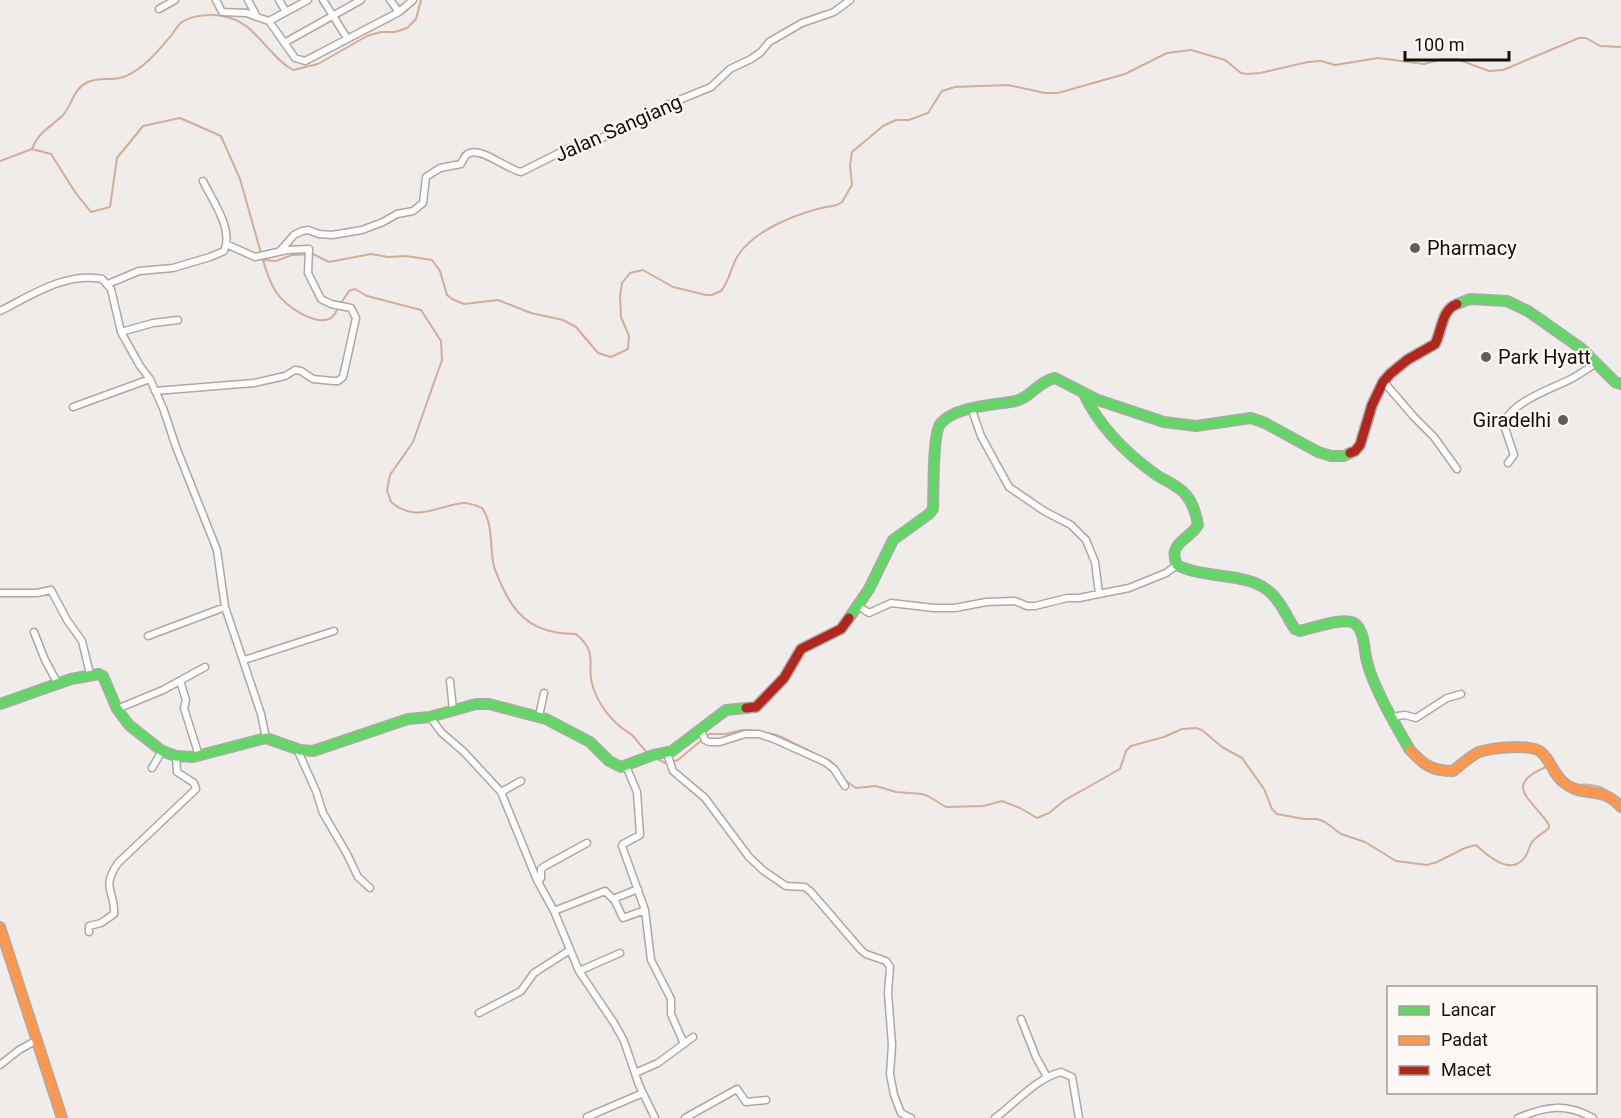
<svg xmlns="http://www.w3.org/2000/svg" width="1621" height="1118" viewBox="0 0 1621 1118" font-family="Roboto,sans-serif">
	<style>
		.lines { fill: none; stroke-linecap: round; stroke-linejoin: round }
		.stream { stroke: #d3ac9a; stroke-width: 2 }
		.street-casing { stroke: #aba8a6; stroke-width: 9 }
		.fast-casing { stroke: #aba8a6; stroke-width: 12 }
		.slow-casing { stroke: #aba8a6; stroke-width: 12 }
		.jam-casing { stroke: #aba8a6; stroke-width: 12 }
		.street { stroke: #fdfcfc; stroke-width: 6 }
		.fast { stroke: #63d668; stroke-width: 9 }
		.slow { stroke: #ff974d; stroke-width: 9 }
		.jam { stroke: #b3261e; stroke-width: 9 }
		.poi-dot { fill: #605d5b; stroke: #fef9f7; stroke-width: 2 }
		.labels { text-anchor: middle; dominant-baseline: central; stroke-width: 4.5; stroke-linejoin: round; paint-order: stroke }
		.street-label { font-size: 20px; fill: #12100e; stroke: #fef9f7 }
		.poi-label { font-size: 20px; fill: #12100e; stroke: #fef9f7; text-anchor: start }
	</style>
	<rect width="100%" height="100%" fill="#f0ecea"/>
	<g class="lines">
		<path class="stream" d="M32,149C38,132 51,127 63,115C72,105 73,90 86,83C99,76 113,82 126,76C144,68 158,51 170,37C174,32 177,26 182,22C192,15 210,14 222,16C256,21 266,55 293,70L318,64L367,36L381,32H395L407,28L416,19L421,0
			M0,161L32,149L51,154L75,192L91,212L110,207L117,158L143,126L180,118L221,136L240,179L263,260L276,261L292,255L313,254L329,262L371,254L388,257L406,256L432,260L440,271L447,295L452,299L464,304L498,300L531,313L563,320L576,327L598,353L611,357L628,349L629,336L621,317L620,296L622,283L630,273L643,270L673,287L706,295H712L721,291C730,281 731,265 739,254C758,227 805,210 837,205L842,202L852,185L850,165L852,152L883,126L896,120H909L928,113L942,91L955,87L1008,85L1045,93H1058L1125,74L1167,53L1191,50L1225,60L1241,73L1247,74L1260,73L1308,62L1321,61L1335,65L1378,58L1424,64L1443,59H1457L1489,71L1503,70L1579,38H1586L1600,46L1621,47
			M263,260C266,271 270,282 276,292C285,305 312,325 329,319C334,317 336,312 338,308
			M341,303L349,291L355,289L367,296L421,310L441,341L442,360L413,442L390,475L387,490L391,502C417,524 438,505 464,503C470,503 477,506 482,508C493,524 490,544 493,562C494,569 498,577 501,584C516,619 537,634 576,634C601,655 584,666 594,690C599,704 610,719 622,728C626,731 630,733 633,736C639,743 642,748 649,754
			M762,732L777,735L830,761L836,766L843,779L856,788L876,786L896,792L922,794L928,796L946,807L983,806L1002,801L1020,808L1037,818L1049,813L1065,800L1120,769L1126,751L1131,746L1164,737L1182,729L1196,728L1202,730L1222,747L1242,758L1264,789L1272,809L1277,814L1304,819H1317L1325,822L1341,834L1365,842L1396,861L1427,865L1437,862L1465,848L1476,845C1488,856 1511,877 1525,857C1529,852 1529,844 1534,840C1538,835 1544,833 1549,828V825C1533,799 1501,786 1546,767
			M654,757L665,763L678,760L709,734H726L742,730L756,731
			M1574,785C1585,784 1596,784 1606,790"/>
		<defs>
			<path id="street" d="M216,0L222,12L247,13L257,17
				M248,0L257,17L269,21L295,58L305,61L399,12L413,0
				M279,0L286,12
				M323,0L347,38
				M390,0L399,12
				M159,9L175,0
				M269,21L308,0
				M284,43L361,0
				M280,251L294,235L302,231L308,230L319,234L332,235L362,230L383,222L397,214L413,211L423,203L426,177L440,168L461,164C463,160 465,154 470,153C482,148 507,169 521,172L569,148L589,145L613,132L656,116L667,105L711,87L730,69L751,59L761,52L769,42L802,23L834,12L850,0
				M108,284L139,271L173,268L210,257L224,251C234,229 212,200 203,181
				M0,311C32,295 65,272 102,279L111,289L121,332L140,366L150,379L163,408L176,447L217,550L225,607L261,714L266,738
				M121,332L153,323L178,320
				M1383,381L1414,417L1434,437L1457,469
				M155,391L254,383L285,376L295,370L301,371L313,379L333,381H338L343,377L356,318L351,308L331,304L321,299L308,273L309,249L287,250L255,257L226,244
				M73,407L150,379
				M972,410L981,436L1009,487L1044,511L1071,525L1086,540L1095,562L1099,594
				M1508,463L1514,455L1504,425C1508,403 1553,388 1571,379C1580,374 1587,369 1595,364
				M0,593H37L51,590L67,620L82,641L90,674
				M858,606L869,613L891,603L934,608H955L986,602L1015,601L1027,606H1035L1067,598H1079L1129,588L1166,573L1177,565
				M34,632L45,660L58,684
				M148,636L225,607
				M244,660L334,631
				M180,681L186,700L184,708L199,756
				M450,681L453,710
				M117,709L163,690L205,667
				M539,716L544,693
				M430,717L441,732L464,752L501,792L537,880L554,911L579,971L614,1023L624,1041L639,1085L655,1118
				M1391,717L1405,715L1416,718L1447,698L1461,694
				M700,729L705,740L709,742H720L745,734H759L774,739L825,762L834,769L845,786
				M297,749L316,791L323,813L347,854L358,877L370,888
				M667,753L673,771L705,798L749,857L764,871L786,886L805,887L811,892L861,950L866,954L886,961L890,967L888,993L892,1045L890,1074L894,1095L901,1113L911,1118
				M626,766L637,792L640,835L623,844L622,846L645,910L651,960L671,999V1014L684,1044
				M152,768L162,751
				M501,792L521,781
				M538,882L541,878V869L545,866L587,843
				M614,899L623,918L645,910
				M554,911L605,891L613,899L638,889
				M89,932V926L101,923L114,914C116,892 100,889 118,863L196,789L194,783L177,772L176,756
				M579,971L620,953
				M479,1013L521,991L534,973L570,950
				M1021,1019L1036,1057L1047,1077
				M0,1065L19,1050L37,1040
				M635,1073L658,1063L693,1037
				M587,1117L643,1093
				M685,1118L737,1089L746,1102L766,1100
				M995,1118C1017,1102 1035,1079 1061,1072L1072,1077L1079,1118
				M1518,1118C1547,1106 1566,1103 1593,1118"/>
			<path id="fast" d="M1457,304L1470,299L1507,301L1528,311L1582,349L1615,382L1621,384
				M1084,394C1099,426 1126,453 1155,474C1165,481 1178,485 1186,495C1193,503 1196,514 1198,525C1188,541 1167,543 1177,565C1206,580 1248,571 1271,593C1282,603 1287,618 1295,629L1300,631C1312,628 1344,617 1354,623C1365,630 1364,651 1367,662C1374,689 1396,726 1410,750
				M849,618L869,589L893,540L929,514L933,509C934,493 932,432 941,423C956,406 995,405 1016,401C1031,397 1039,381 1055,378L1098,400L1164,422L1196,426L1251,418L1265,423L1318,452L1331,456H1344L1350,453
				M0,704L71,679L99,674L103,676L117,709L129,725L162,751L176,756L193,757L266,738L300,750L313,751L408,719L430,717L476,704H489L546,719L590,742L609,761L621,767L653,755L672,751L726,710L746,708"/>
			<path id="slow" d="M1410,750C1424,765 1432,771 1453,771C1461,765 1470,756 1479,752C1491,748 1533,743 1542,753C1552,762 1554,777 1567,785C1587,798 1601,785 1621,807
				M0,927L62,1118"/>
			<path id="jam" d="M1350,453L1355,451L1360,445L1372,405L1383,382L1390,374L1407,360L1435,344C1442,331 1441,310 1457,304
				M746,708L756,707L784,678L801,649L841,629L849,618"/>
		</defs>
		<use href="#street" class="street-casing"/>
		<use href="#fast" class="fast-casing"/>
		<use href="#slow" class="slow-casing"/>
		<use href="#jam" class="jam-casing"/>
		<use href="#street" class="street"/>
		<use href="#fast" class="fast"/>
		<use href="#slow" class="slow"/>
		<use href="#jam" class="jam"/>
	</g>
	<g class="poi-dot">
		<circle cx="1415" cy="248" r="6"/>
		<circle cx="1486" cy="357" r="6"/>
		<circle cx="1563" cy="420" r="6"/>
	</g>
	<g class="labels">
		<g class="street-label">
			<text transform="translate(618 128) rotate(-24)">Jalan Sangiang</text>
		</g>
		<g class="poi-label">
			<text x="1427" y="248">Pharmacy</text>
			<text x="1498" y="357">Park Hyatt</text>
			<text x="1551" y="420" text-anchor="end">Giradelhi</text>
		</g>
	</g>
	<rect x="1387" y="986" width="210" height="108" fill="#fef9f7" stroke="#a09c9a" stroke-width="1.5"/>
	<rect x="1399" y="1006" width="30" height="9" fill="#63d668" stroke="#a09c9a" stroke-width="1.5"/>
	<text x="1441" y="1016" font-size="18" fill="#12100e">Lancar</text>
	<rect x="1399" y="1036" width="30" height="9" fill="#ff974d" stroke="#a09c9a" stroke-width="1.5"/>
	<text x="1441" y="1046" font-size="18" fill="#12100e">Padat</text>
	<rect x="1399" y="1066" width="30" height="9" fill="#b3261e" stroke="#a09c9a" stroke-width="1.5"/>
	<text x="1441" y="1076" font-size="18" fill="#12100e">Macet</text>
	<path d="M1405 51v9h104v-9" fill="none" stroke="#12100e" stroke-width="3"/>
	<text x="1414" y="51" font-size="18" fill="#12100e" stroke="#fef9f7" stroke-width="4.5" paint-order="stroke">100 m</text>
</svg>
